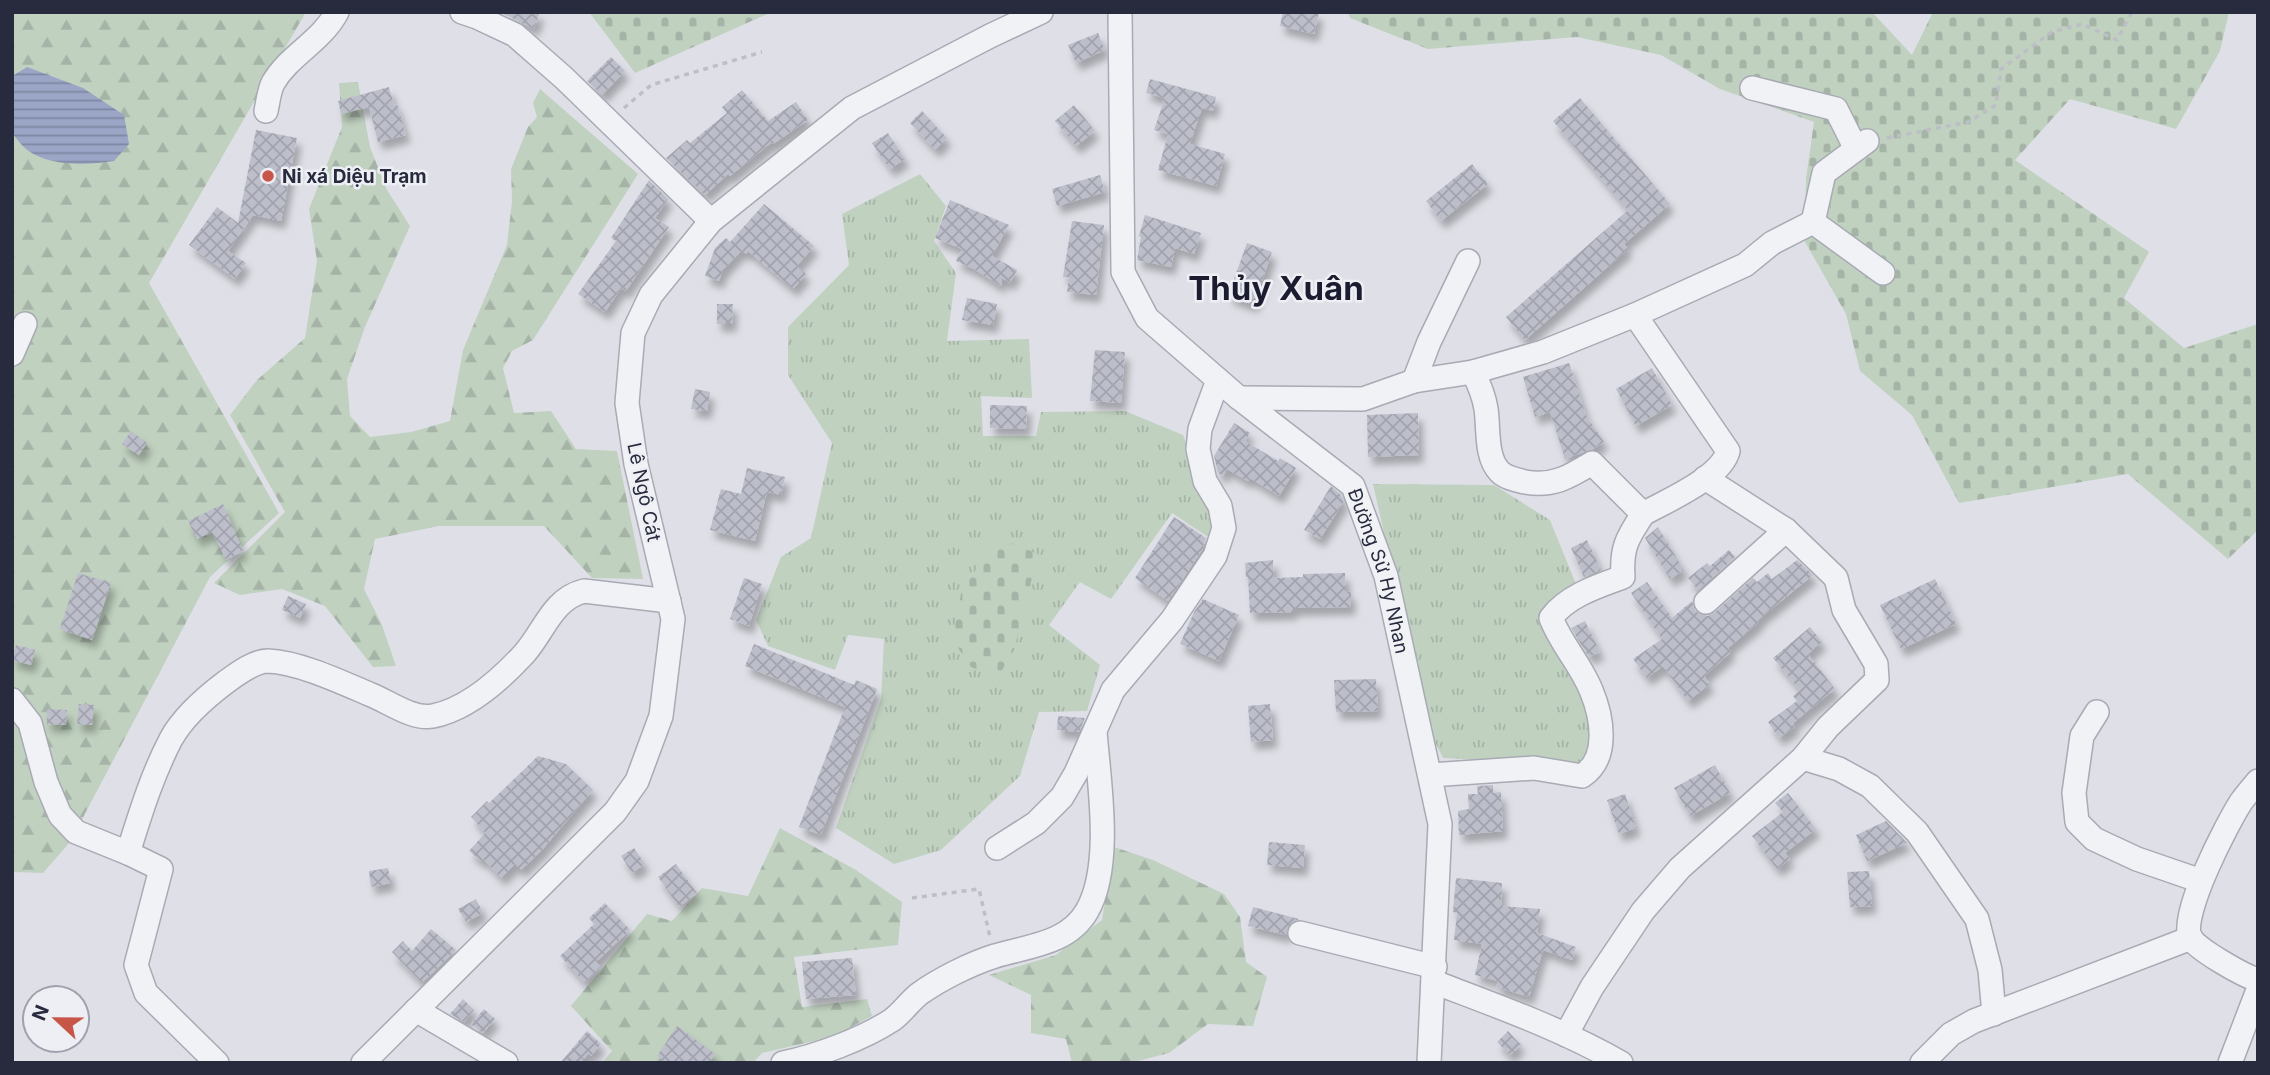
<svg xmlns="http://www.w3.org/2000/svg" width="2270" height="1075" viewBox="0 0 2270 1075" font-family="Inter,sans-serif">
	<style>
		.grass { fill: url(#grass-tufts) }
		.forest { fill: url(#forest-firs) }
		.cemetery { fill: url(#cemetery-stones) }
		.water { fill: url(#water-rules) }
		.building { fill: url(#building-cross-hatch); filter: url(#shadow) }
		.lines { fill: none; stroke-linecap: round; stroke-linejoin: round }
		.minor-casing { stroke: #a8aab4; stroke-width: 26 }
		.path { stroke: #bdbec6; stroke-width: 3.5; stroke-dasharray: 5 5; stroke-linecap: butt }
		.minor { stroke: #f1f2f6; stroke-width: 23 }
		.poi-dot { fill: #c85648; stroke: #eeeff5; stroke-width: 2.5 }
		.labels { text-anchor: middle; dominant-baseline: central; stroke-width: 5; stroke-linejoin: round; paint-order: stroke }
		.poi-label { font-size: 19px; font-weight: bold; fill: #282b3e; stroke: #eeeff5; text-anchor: start }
		.street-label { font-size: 19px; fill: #282b3e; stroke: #eeeff5 }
		.town-label { font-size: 33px; font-weight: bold; fill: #1b1c2f; stroke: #eeeff5 }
	</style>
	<defs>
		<pattern id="grass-tufts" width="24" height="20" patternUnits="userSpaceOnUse" patternTransform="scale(1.75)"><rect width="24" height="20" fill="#c0d1c0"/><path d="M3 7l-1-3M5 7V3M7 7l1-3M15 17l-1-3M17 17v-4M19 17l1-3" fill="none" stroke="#a5b4a6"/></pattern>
		<pattern id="forest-firs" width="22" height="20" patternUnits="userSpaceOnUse" patternTransform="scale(1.75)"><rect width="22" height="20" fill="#c0d1c0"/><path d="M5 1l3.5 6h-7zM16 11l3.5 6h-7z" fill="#a5b4a6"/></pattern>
		<pattern id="cemetery-stones" width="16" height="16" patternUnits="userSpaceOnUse" patternTransform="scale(1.75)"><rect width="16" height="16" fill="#c0d1c0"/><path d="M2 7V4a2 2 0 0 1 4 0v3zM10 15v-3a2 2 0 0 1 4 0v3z" fill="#a5b4a6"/></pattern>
		<pattern id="water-rules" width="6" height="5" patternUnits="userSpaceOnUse" patternTransform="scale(1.75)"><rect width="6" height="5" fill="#9ba5c6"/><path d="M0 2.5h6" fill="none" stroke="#7e87a2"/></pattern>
		<pattern id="building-cross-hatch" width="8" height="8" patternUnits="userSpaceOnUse" patternTransform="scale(1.75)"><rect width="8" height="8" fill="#bcbeca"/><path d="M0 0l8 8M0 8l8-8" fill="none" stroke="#a2a3af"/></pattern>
		<filter id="shadow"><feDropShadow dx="4.5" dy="8" stdDeviation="3.5" flood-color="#0004"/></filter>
	</defs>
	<rect width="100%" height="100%" fill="#dfe0e7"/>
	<path class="grass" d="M920,174L946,206L934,241L956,273L947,341L1029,339L1032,398L981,396L983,436H1036L1041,412L1125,411L1183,435L1211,513L1210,538L1172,513L1111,599L1080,582L1049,625L1100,665L1087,711L1039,712L1020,776L941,850L894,864L836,828L881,699L884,639L848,635L835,670L768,646L756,620L781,557L811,538L832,443L788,375V327L849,265L842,214Z
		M1373,484L1494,485L1550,520L1578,589L1541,616L1545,635L1584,695L1591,739L1583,765L1443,758L1428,728Z"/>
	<path class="forest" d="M12,12H306L149,283L279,513L210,577L70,842L43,873L12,872V133L28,151L27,67L12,76Z
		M358,82L370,147L387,190L410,226L365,327L347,379L350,416L370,437L411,432L450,421L463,350L507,245L512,201L511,169L528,127L537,117L533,103L540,89L638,174L533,340L512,351L503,368L514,413L551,411L576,449L617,451L643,579L592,578L544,526H439L375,539L364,589L382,625L396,666L373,667L325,606L282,589L240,595L214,583L285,512L230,415L257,380L305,338L317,261L309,209L342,127L339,83Z
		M780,828L856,870L902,902L898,945L794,957L802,1007L867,999L872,1016L832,1037L762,1053L753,1063H602L612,1051L571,1006L647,914L672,921L702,888L748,896Z
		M1114,847L1153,860L1224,894L1240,917L1246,962L1267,977L1253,1026L1208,1024L1169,1053L1130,1063H1072L1066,1039L1031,1033V995L989,975L1056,955L1102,920Z"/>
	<path class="cemetery" d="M589,12H772L635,73Z
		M1348,12H1872L1912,55L1933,12H2229L2220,51L2176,129L2070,99L2015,160L2149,252L2124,298L2184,348L2258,324V530L2228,559L2128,474L1959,503L1912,415L1860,371L1846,314L1805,242L1806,179L1814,122L1720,89L1661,55L1577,37L1428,49L1350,18Z
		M999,538L1038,554L1014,650L998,677L971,667L952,639L962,589Z"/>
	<path class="water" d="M27,67L83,88L124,115L129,144L114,161C88,165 50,167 27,150C22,146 17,139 12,133V76Z"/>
	<path class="building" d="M500,12H540L534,29Z
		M1283,12H1319L1314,34L1280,26Z
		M1098,33L1105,50L1076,63L1068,45Z
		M611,57L625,71L602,95L587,81Z
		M1150,79L1216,97L1213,111L1202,108L1190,144L1225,154L1216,186L1158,170L1168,134L1154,130L1165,98L1146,93Z
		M389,87L394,105L397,104L406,135L378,142L369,107L341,114L338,101Z
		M742,90L768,121L796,102L808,120L773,144L772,142L730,176L728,174L705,195L666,158L687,140L690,143L727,113L722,107Z
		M1580,98L1670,204L1624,244L1628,249L1525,340L1506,317L1628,210L1553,121Z
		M1074,105L1095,131L1076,146L1055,121Z
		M922,111L947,138L935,150L910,123Z
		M256,130L297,138L281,221L253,215L228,251L246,263L235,279L189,245L217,207L238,223Z
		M888,133L905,159L890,169L872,143Z
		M1472,164L1488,184L1441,221L1426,201Z
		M1100,175L1105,192L1057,206L1052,189Z
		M649,180L668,199L655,218L669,227L626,291L621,288L605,312L578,294L616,241L611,238Z
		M950,200L1009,225L992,256L1017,270L1010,283L1002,278L1001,286L974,269L956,261L962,249L935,238Z
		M764,204L814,246L797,266L806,274L793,289L748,251L746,254L742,250L723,270L719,281L705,276L715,248L726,238L730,242Z
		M1145,215L1201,233L1194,254L1175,248L1171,267L1137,260L1141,237L1139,236Z
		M1072,221L1104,225L1096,295L1067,292L1069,277H1063Z
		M1247,243L1272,252L1254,305L1228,296Z
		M967,298L997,304L993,325L962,320Z
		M717,304H733L732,324H717Z
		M1095,350L1125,352L1121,403L1090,401Z
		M1569,363L1586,415L1604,442L1593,449L1565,459L1550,412L1535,417L1523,377Z
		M1652,368L1672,405L1636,426L1616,389Z
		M695,389L710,392L707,411L691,409Z
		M990,405L1027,406L1026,429L990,428Z
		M1418,413L1419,455L1368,457L1367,415Z
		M1234,423L1250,433L1245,441L1278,461L1280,458L1296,468L1279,496L1250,478L1248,481L1227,469L1223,476L1218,473L1214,456Z
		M131,431L147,443L139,455L122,444Z
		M747,468L785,477L781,495L767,492L755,541L710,530L721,489L741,494Z
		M1331,486L1341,495L1344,501L1320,539L1304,530Z
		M223,504L243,551L226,560L212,532L197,539L188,521Z
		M1174,517L1206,538L1202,550L1168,601L1135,578Z
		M1658,527L1684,570L1670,579L1645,538Z
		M1587,540L1601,570L1584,577L1571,548Z
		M1729,550L1735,557L1698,590L1688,578L1707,563L1710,566Z
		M1273,560L1274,578L1303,577V574L1345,573L1346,592H1351V607L1293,608V612L1250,613L1248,577H1246L1245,563Z
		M1797,560L1813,575L1758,620L1759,622L1728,648L1731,652L1704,676L1710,684L1688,701L1663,666L1647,678L1633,659L1662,639L1631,593L1647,582L1672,618L1692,601L1696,612L1708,616L1715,612L1753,578L1757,582L1768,573L1772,579Z
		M78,573L111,583L92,640L60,629Z
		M744,578L762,584L749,626L730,619Z
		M1935,579L1956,624L1901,649L1880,605Z
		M288,596L306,604L300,618L282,610Z
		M1203,599L1239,615L1219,661L1180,644L1194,612Z
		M1585,621L1600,652L1589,657L1571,628Z
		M1810,627L1822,642L1808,654L1835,689L1793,723L1795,727L1779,738L1768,722L1797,701L1793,696L1800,690L1773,658Z
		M754,644L854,685L856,680L877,689L821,835L799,827L845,707L745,666Z
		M16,645L35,650L31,665L12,660Z
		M1376,679L1378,711L1336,712L1334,680Z
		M79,704L94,705L92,725L77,724Z
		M1270,704L1273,740L1251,742L1248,706Z
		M47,709L67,710L66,725L47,724Z
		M1058,716L1085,718L1079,732L1057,730Z
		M538,756L566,764L593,790L541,851L521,870L515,864L501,878L483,859L481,861L469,851L485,833L471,817L487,801L489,803Z
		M1715,765L1730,793L1690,816L1674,788Z
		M1493,785V793L1501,792L1503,831L1459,835L1458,811L1469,809L1468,794H1478L1477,786Z
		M1788,793L1816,829L1785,853L1790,859L1777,869L1752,836L1783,812L1775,803Z
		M1625,794L1636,828L1619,834L1607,800Z
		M1886,821L1907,843L1867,861L1856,835Z
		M1269,842L1305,845L1303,868L1267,865Z
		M634,848L645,864L632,873L621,856Z
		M676,864L697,893L679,907L658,877Z
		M388,868L391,883L371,887L369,871Z
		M1869,871L1872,906L1850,907L1847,872Z
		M1456,878L1502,883L1501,906L1540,909L1537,933L1576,947L1572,960L1543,950L1529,997L1496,987L1498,981L1475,975L1482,944L1454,940L1457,913L1453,912Z
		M476,899L483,913L466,922L458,909Z
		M605,903L630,930L596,962L601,967L585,983L560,956L594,924L589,918Z
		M1253,907L1299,919L1290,924L1286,935L1248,926Z
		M431,929L456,950L422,983L392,952L403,941L412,951Z
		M852,958L856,995L806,999L802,962Z
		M463,999L474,1010L464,1022L450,1014Z
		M484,1009L495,1019L483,1033L471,1024Z
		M677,1026L715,1054L709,1063H666L657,1056Z
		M587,1031L601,1044L591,1056L589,1053L580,1063H560Z
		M1508,1031L1521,1045L1510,1055L1497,1042Z"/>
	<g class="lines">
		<defs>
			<g id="minor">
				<path d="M462,12L477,17L515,35L564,78L711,221"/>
				<path id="s1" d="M1120,12L1123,272L1147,318L1239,398L1353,486L1386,576L1440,824L1429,1063"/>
				<path d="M1752,88L1836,109L1856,149"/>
				<path d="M266,111C268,102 269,91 273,83C289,55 321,42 337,12"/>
				<path d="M1813,222L1824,173L1867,141"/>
				<path d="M1635,315L1745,265L1772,243L1813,222L1883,273"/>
				<path d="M12,354L25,324"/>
				<path d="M1414,381L1429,342L1468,261"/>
				<path d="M1239,398L1363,399L1414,381L1473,372L1543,352L1635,315L1728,451C1721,478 1666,501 1643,514"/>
				<path d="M1706,602L1786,530"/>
				<path d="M12,700L30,723L46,782L60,815L76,832L128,853"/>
				<path d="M2097,712L2082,736L2074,793L2077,822L2094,839L2137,859L2201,881"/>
				<path d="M1803,758L1839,769L1870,786L1917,832L1977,919L1990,970L1994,1014"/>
				<path d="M1430,775L1534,768L1582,776C1610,758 1602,716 1591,690C1581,665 1561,644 1551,618C1567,596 1598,586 1623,577C1621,548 1627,538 1643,514L1592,463C1569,477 1553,487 1525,482C1517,480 1506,478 1500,472C1485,457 1489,428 1486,409C1484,395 1479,384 1473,372"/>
				<path d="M2258,781C2252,788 2246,795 2241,802C2227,824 2180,914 2190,937C2196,949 2244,976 2258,980"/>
				<path d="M997,848L1036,823L1062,797L1076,773L1113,690L1172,620L1215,556L1224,528L1220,506L1205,481L1198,449L1200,429L1218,380"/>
				<path d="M1300,933L1435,967"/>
				<path d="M1434,982C1497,1006 1562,1029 1621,1063"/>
				<path d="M416,1010L506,1063"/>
				<path d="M1566,1035L1592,987L1643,911L1680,868L1803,758L1828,727L1877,680L1876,664L1844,610L1836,578L1786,530L1705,478"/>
				<path d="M217,1063L146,993L136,965L161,869L128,853C140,815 152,775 171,739C183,717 206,697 226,682C237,674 254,661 268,661C298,662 341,682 369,694C388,701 412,720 433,716C468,709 500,680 524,654C544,632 552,599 584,591L669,601"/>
				<path d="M363,1063L615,812L637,781L661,716L673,619L636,464L627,403L633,333L651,295L711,221L852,108L990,36L1041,12"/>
				<path d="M783,1063C817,1056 863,1039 892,1020C902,1013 909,1002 919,994C940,979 970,964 995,956C1028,946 1068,944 1087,911C1113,866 1099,782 1095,732"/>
				<path d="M1922,1063L1951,1034L1974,1021L2191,938"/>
				<path d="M2230,1063L2258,990"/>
			</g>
		</defs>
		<use href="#minor" class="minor-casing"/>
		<path class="path" d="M624,108L651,85L762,52
			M1887,138L1968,122L1996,105L2001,69L2052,32L2082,24L2117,40L2132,12
			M912,898L979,889L990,937"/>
		<use href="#minor" class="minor"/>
	</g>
	<circle class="poi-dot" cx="268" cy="176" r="7"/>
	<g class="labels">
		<g class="poi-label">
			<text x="282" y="176">Ni xá Diệu Trạm</text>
		</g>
		<g class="street-label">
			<text transform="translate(644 492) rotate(78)">Lê Ngô Cát</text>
			<text stroke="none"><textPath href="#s1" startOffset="667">Đường Sử Hy Nhan</textPath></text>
		</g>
		<g class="town-label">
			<text x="1276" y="288">Thủy Xuân</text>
		</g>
	</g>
	<rect width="2270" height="1075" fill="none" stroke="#282b3e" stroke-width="28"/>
	<g transform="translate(56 1019) rotate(292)"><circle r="33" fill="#eeeff5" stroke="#9fa1ac" stroke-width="2"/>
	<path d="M0-5L12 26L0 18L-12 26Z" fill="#c85648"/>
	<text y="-10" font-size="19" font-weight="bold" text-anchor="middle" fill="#282b3e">N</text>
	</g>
</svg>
